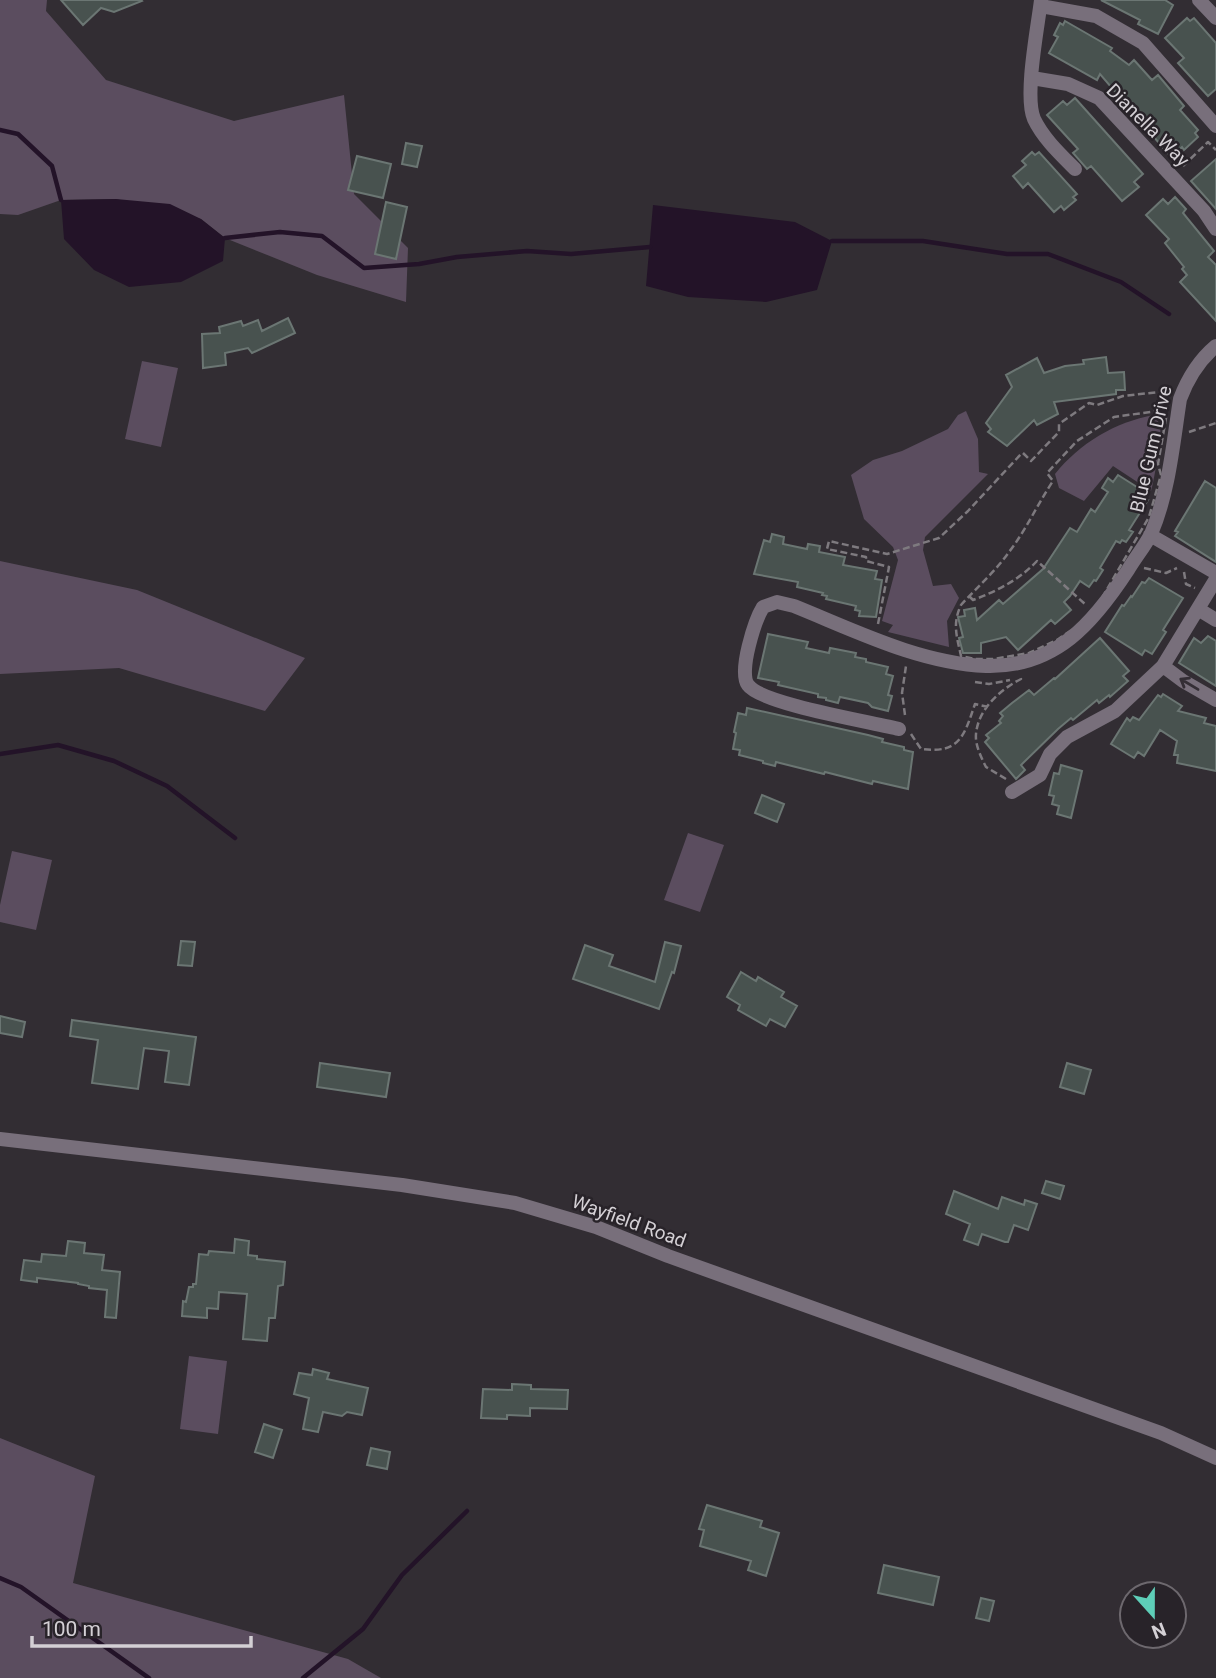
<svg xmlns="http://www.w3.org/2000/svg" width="1216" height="1678" viewBox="0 0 1216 1678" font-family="Roboto,sans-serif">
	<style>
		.green { fill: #5b4d5f }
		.water { fill: #231328 }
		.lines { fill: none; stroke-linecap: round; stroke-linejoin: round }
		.stream { stroke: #231328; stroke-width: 4.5 }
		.building { fill: #48524f; stroke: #6b7673; stroke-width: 2 }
		.path { stroke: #7e7a7f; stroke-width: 2.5; stroke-dasharray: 7 3.5; stroke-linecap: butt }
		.minor { stroke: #786f7b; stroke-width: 14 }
		.oneway { stroke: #342e35 }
		.labels { text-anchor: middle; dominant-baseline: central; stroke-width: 5; stroke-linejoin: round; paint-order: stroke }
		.street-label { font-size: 19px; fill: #d4d0d5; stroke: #282329 }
	</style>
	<rect width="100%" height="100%" fill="#322d33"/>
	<path class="green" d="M0,0H47L46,11L106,80L234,121L344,95L354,194L408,248L406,302L317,275L225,238L201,219L116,199L61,200L18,215L0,214Z
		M142,361L178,368L161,447L125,439Z
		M966,411L978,439L979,472L988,474L925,537L923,550L933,586L951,584L959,598L947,621L949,647L888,632L893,625L882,621L898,560L893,547L864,519L851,475L873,460L902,451L948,429L958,415Z
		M1154,415C1156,419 1159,422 1160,426C1162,435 1154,481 1151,491L1113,466L1084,501L1059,488L1055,474C1080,443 1115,422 1154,415Z
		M0,561L137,590L305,658L265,711L119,668L0,674Z
		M688,833L724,845L700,912L664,900Z
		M12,851L52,860L36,930L0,922V905Z
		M189,1356L227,1361L218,1434L180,1429Z
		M0,1438L95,1476L73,1583L348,1659L381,1678H0Z"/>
	<path class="water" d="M116,199L170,204L201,219L225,238L223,261L181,282L129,287L94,270L64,239L61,200Z
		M653,205L795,222L832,241L817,290L766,302L688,297L646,286Z"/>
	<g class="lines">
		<path class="stream" d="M0,130L18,134L52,166L61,200
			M225,238L280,232L322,236L364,268L419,264L457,257L527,251L571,254L650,247
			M832,241H923L1007,254H1048L1121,282L1169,314
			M0,754L58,745L114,761L167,786L235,838
			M0,1578L21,1587L149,1678
			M303,1678L363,1629L402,1575L467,1511"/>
	</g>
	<path class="building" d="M61,0H141L142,1L114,12L101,8L83,25Z
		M1101,0H1165L1173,5L1158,34L1138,24L1140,20Z
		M1187,18L1190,21L1194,18L1216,43V89L1208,96L1178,63L1184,58L1165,38Z
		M1065,21L1112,48L1110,51L1129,65L1134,60L1152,80L1158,75L1184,106L1180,110L1198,130L1195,133L1198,137L1184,150L1182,147L1171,157L1100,74L1097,80L1049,53L1058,37L1054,35L1060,23L1063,25Z
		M1075,98L1143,174L1134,182L1139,187L1122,201L1091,166L1087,169L1073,153L1078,149L1047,115L1063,101L1067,105Z
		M406,143L422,146L417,167L402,164Z
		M1032,152L1035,155L1039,152L1077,194L1073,197L1076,200L1064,210L1061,206L1054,212L1028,183L1023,188L1013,176L1026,165L1022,161Z
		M357,156L391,164L383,198L348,190Z
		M1216,159V209L1191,181Z
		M1175,197L1186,209L1183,213L1214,251L1208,257L1216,265V321L1180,282L1187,275L1182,269L1184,267L1165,243L1169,239L1146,215L1163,199L1168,204Z
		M386,202L407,207L396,259L375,254Z
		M288,318L295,333L252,353L248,348L225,353L226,365L203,368L202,334L220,333L219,327L241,321L243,326L258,320L262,331Z
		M1106,357L1108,373L1124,372L1125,390H1116V394L1054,402L1058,414L1037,425L1034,420L1007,446L988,432L991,429L986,423L1012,387L1006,375L1037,358L1044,373L1065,366L1084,364L1083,360Z
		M1118,475L1148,494L1145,499L1148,500L1129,530L1133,532L1126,542L1122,540L1120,543L1116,541L1100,568L1103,570L1096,581L1094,580L1089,587L1080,581L1070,596L1064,602L1071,610L1055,624L1051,620L1018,650L1006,637L981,643V653H963L959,638L963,637L958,617L965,616L964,610L975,608L977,620L999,600L1003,604L1043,569L1070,528L1077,532L1091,509L1095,512L1108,492L1102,488L1108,478L1113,482Z
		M1205,481L1216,488V562L1175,536L1178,532L1175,531Z
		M772,534L784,537L783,544L807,549L808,544L820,546L819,552L845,557L843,565L877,571L875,579L882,580L876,617L859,616L860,611L855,610L856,606L826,599L827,596L822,595L823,593L797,587L798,582L754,574L764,540L770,542Z
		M1149,578L1183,598L1163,630L1166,632L1152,654L1145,650L1142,655L1105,632L1122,605L1124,606L1131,596L1132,597L1142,582L1145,583Z
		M768,634L808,642L806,648L829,653L830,648L856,653L855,657L866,659V662L888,667L886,674L893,676L888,695L892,696L888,711L872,707L868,703L840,697L838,703L826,700V698L818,697V694L778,685L779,682L758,678Z
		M1208,636L1216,641V686L1179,663L1194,638L1201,643Z
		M1100,638L1129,671L1123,676L1128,681L1110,697L1109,695L1099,703L1097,700L1073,720L1071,718L1058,729L1021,765L1025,770L1016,779L985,742L989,738L986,735L1001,723L999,721L1003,716L1000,713L1012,703L1029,690L1034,695L1054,678L1055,679Z
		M1163,694L1182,706L1178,711L1206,718L1204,723L1216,726V771L1177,763L1178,755H1174L1177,741L1160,730L1144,756L1138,752L1134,758L1111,744L1127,718L1130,721L1133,717L1139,720L1158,695L1161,697Z
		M747,708L868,735L883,739L882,742L904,747V750L913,752L908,789L873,781L872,784L825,772L824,774L776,762L775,766L763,763V761L739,755L740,750L733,749L736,733L734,732L738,713L746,715Z
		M1061,765L1082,771L1071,818L1057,814L1059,806L1052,804L1054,796L1049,795L1054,773L1059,774Z
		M762,795L784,804L777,822L755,813Z
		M181,941L195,942L192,966L178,965Z
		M665,942L681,946L674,973L672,972L659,1009L573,979L585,945L613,955L609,966L655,982Z
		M741,972L756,981L758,977L784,992L781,997L797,1006L785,1027L770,1019L766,1026L738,1010L740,1005L727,997Z
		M0,1016L25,1022L22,1037L0,1033Z
		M72,1020L196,1037L189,1085L165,1082L169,1051L144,1048L138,1089L92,1083L98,1040L70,1036Z
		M320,1063L390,1073L386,1097L317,1087Z
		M1067,1063L1091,1070L1084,1094L1060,1087Z
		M1046,1181L1064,1186L1060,1199L1042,1193Z
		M954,1191L998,1209L1002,1197L1024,1205L1025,1200L1037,1204L1028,1230L1014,1225L1008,1242H1005L982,1234L978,1245L964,1240L970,1224L946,1214Z
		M235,1239L249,1241L248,1255L257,1256V1259L285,1262L283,1285L278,1286L275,1318H269L267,1341L243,1339L247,1294L219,1292L218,1309L207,1308V1318L182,1316L183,1301L186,1302L189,1287H193V1284H196L199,1254L208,1255L209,1251L234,1253Z
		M68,1241L85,1243L84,1253L104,1255L102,1270L120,1272L116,1318L105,1317L107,1290L89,1288V1286L78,1284V1283L37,1278V1282L21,1280L24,1260L41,1262L42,1254L66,1256Z
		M313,1369L329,1373L327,1379L368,1388L362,1415L347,1412L342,1416L323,1412L318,1432L303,1429L309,1398L294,1394L299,1373L312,1375Z
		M512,1384L531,1385V1389L568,1390L567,1409L530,1408V1416L507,1415V1419L481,1418L483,1389L512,1390Z
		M264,1424L282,1430L273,1458L255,1452Z
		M371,1448L390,1452L387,1469L367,1465Z
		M707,1505L762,1521L760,1527L779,1533L766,1576L748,1570L751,1561L700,1546L704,1530L699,1529Z
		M884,1565L939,1577L933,1605L878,1593Z
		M981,1598L994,1601L989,1621L976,1618Z"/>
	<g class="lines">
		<path class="path" d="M1183,166L1208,142L1216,150
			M1157,411L1166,418L1158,464L1161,475L1149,517L1099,603L1076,627L1057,640L1029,653L993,659H975L961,656C957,637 952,624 961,605C977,587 995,572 1009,552C1026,530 1037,505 1053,481L1047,473L1077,441L1114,417Z
			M1189,432L1216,423
			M1023,453L1031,461L1059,432V424L1089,403L1097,405L1123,396L1168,391
			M1144,568L1166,573L1177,568
			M1184,572L1186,584L1195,588
			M970,597L973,600C997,591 1019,580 1037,561L1085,604
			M878,624L889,567L866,561V557L827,549L829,541L887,554L939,538L968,511L1022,453
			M975,682L989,684L1010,680
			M905,715L902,693L906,666
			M911,734L921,749C960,754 964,736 975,704L988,707
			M1006,779L986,767C981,757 975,745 976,734C978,709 1001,689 1021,679L1019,676"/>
		<path class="minor" d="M1041,0C1038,26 1024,96 1034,119C1043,138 1060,154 1075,169
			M1199,0L1216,18
			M1041,6L1096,16L1143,43L1216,126
			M1032,78L1068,84L1099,98L1204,211L1216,229
			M1150,535L1216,573
			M1198,609L1216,620
			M1163,666L1183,681L1216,700
			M899,729C872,722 761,704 748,685C738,672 755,620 763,607L777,602L794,606C856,631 919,663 986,666C1056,668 1094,622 1128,570C1135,558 1145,546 1151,534C1169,492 1173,444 1180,399C1188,378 1198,361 1216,346
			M1012,792L1040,775L1050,754L1067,737L1115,711L1163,666L1216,579
			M0,1139L402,1185L515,1203L596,1227L668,1256L1161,1433L1216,1458"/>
	</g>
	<defs><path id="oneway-shaft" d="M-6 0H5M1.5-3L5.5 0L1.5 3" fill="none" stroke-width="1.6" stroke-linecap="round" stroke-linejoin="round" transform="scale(1.75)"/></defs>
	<use class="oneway" href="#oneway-shaft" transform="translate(1189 684) rotate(-149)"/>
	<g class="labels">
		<g class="street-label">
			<text transform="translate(1148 125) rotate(45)">Dianella Way</text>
			<text transform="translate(1151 449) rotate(-77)">Blue Gum Drive</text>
			<text transform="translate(629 1221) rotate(20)">Wayfield Road</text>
		</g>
	</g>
	<g transform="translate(1153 1615) rotate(159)"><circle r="33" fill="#282329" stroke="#6d686e" stroke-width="2"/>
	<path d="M0-5L12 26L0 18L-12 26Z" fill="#5eceb8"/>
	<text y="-10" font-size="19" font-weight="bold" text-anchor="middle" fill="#d4d0d5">N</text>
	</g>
	<path d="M32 1636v10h219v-10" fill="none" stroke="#d4d0d5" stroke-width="3.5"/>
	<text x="42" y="1636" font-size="21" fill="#d4d0d5" stroke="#282329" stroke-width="5" paint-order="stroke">100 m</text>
</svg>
